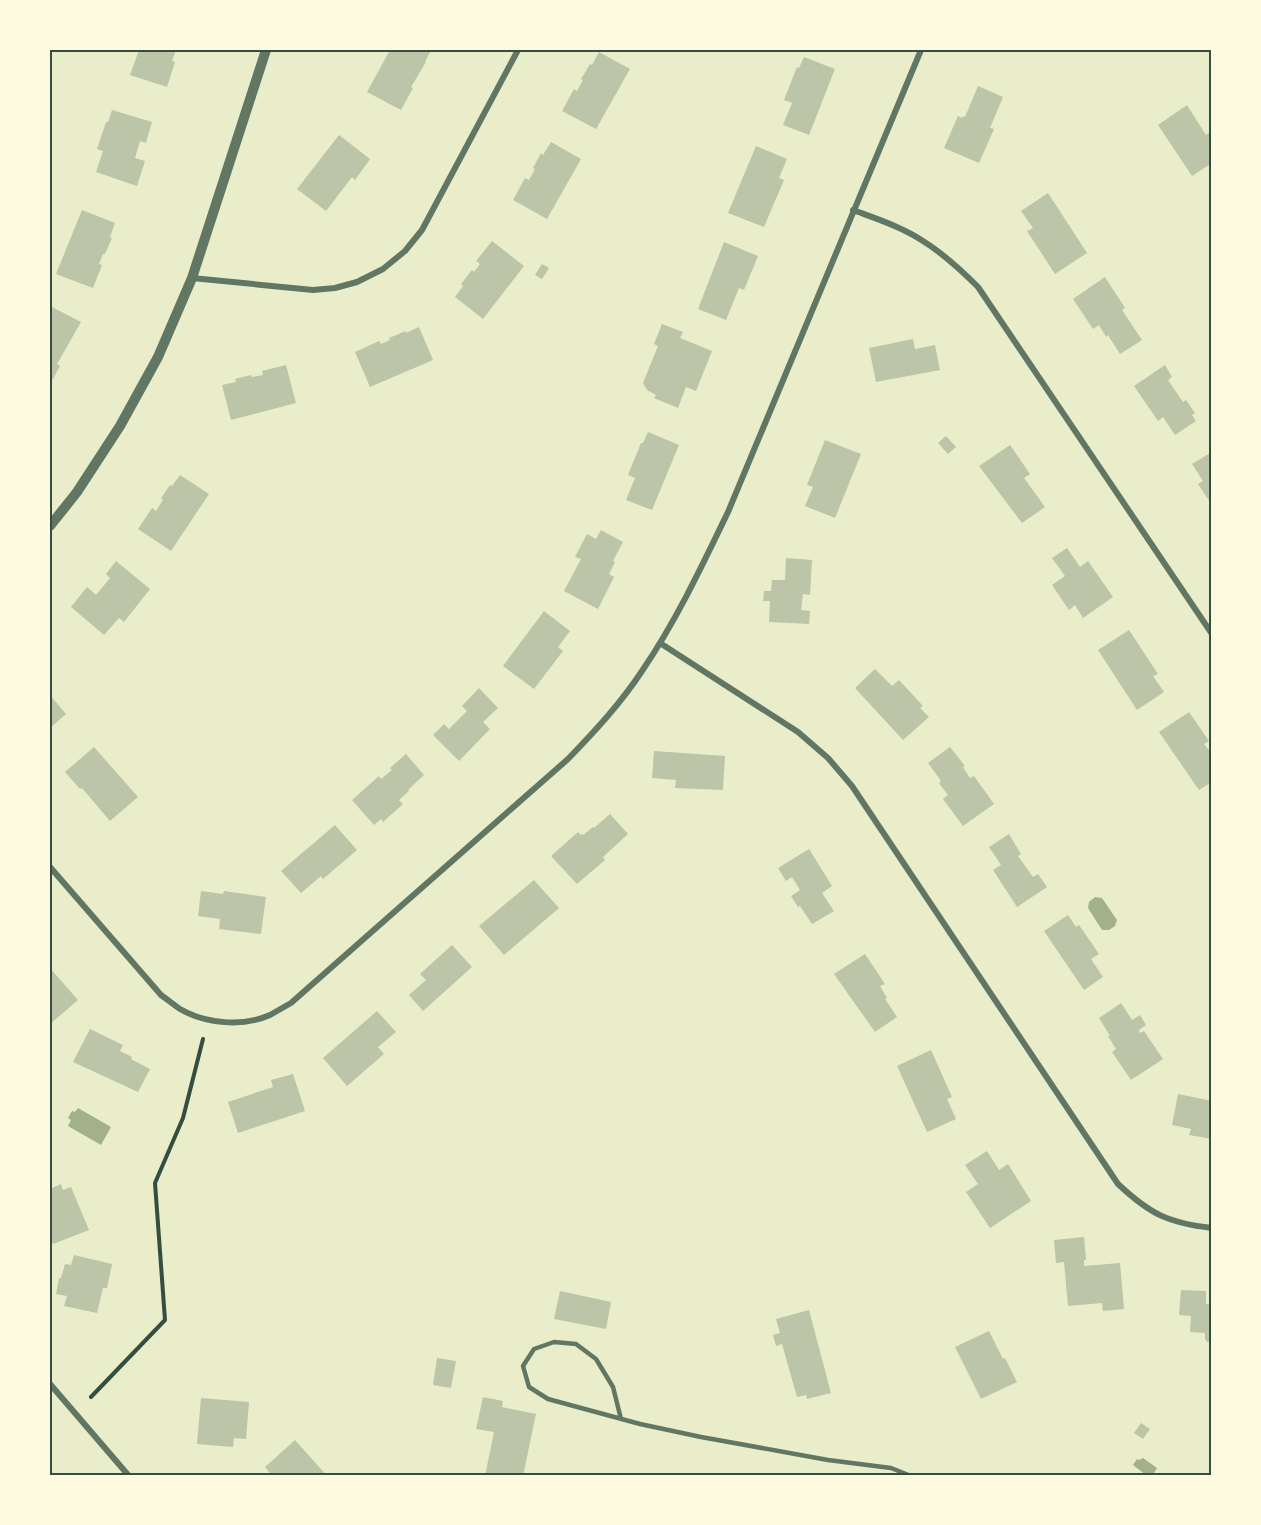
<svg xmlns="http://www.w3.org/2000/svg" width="1261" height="1525" viewBox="0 0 1261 1525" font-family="'Source Sans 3',sans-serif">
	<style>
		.water { fill: #a3b18a }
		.building { fill: #bcc5a7 }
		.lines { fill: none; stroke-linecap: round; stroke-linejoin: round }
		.path { stroke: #344e41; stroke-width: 4 }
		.service { stroke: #617663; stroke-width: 4.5 }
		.minor { stroke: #617663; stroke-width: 6 }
		.tertiary { stroke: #617663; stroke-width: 10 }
		.neatline { fill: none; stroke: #344e41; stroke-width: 2 }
	</style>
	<rect width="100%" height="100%" fill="#e9edc9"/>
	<path class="water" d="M1095,897L1102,898L1117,920L1115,926L1109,930H1102L1088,908L1089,902Z
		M78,1108L111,1127L101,1145L68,1126L71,1120L68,1118L72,1111L75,1112Z
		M1143,1458L1157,1468L1154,1473L1157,1475H1146L1133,1465L1137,1459L1139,1460Z"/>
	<path class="building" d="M139,50H176L172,61L175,62L167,87L130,75Z
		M390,50H431L425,62H426L411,87L413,88L401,110L367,92Z
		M599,52L630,69L596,129L562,111L574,89L577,91L583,80L581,79L590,64L592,65Z
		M804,57L835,69L809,135L783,125L792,103L784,100L797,67L799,68Z
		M978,86L1003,97L990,128L994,129L979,163L944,148L958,116L962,118L963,116L965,117Z
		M1187,105L1206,135L1212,131V163L1192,176L1158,125Z
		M112,110L152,122L146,143L140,141L135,158L145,161L137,186L96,172L103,151L97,149L106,122H108Z
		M339,135L370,159L355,180L352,177L326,211L297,189Z
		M551,142L581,159L547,219L513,200L525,178L529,180L535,169L533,168L541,153L543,155Z
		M756,146L787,159L779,178L784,180L764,227L728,213Z
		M1048,193L1087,253L1055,274L1027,231L1033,228L1021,211Z
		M82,210L115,223L110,237L112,238L105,254H103L99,264L102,265L93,288L56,274Z
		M492,241L524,266L483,319L455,297L463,286L461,284L472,270L474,272L480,264L476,261Z
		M724,242L758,256L744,290L739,288L726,320L698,309Z
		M542,264L549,268L542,279L535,275Z
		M1105,277L1125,308L1122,310L1142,340L1120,354L1108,335L1106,337L1099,325L1093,329L1073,299Z
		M52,307L81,322L57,364L60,366L50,384V312Z
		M662,324L683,332L680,338L712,351L696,391L686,387L678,408L654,398L656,395L647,390L643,383L658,346L654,344Z
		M419,327L433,360L370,387L355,352L379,341L381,344L390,340L389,338L406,331V333Z
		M913,339L915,349L935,345L940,370L876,382L869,348Z
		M286,365L296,403L231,420L222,385L236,382L235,379L251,375L252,377L263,375L262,371Z
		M1165,365L1172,377L1168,380L1183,402L1186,400L1195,413L1192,415L1196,421L1175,435L1163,417L1158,421L1134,386Z
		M648,432L679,445L652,510L626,500L635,478L628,475L641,443H643Z
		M946,436L956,447L948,454L938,443Z
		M825,440L861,454L835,518L805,506L813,487L807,485Z
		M1010,445L1030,474L1024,478L1045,507L1022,523L979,466Z
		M1212,452V505L1198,484L1203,481L1192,464Z
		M180,475L209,494L171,551L138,529L152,508L156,511L163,500L161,498L170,485L172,486Z
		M601,530L623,542L613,561L615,562L609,574L614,577L598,609L564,591L581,559L575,557L587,534L596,539Z
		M1067,548L1080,567L1088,561L1113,597L1083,618L1075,605L1069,610L1052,585L1065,576L1052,558Z
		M786,558L812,560L810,595L803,594L801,610L810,611L809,624L769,622L770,601H763L764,591H771L772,580H785Z
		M116,561L150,589L124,622L119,618L104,635L71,607L87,587L96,595L110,578L106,574Z
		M544,611L570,631L558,647L563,651L534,689L503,666Z
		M1129,630L1158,674L1153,676L1164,692L1137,710L1098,650Z
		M875,669L892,686L899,680L923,706L920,708L929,717L903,740L855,688Z
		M479,688L498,708L483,722L490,729L459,761L433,735L444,724L449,729L467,711L462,706Z
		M50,695L66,714L50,728Z
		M1189,712L1209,741L1204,744L1212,754V782L1199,790L1159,732Z
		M94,747L138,797L110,821L82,788L80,789L65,772Z
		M950,747L965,766L963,767L970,778L974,776L994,804L963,826L943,799L948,795L939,783L941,781L928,763Z
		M654,751L725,756L723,790L675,788L676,780L652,778Z
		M406,754L424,775L408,790L409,791L399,800L403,804L383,822L381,819L374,825L352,800L379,776L381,779L392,770L390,768Z
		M610,814L628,834L603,857L605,860L577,884L551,856L578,832L581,835L582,834L583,835L593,827L594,828Z
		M335,825L357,850L323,879L321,876L301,893L281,871Z
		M1009,834L1021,854L1018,856L1033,877L1038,874L1047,887L1017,907L993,870L1001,865L989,847Z
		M809,849L832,886L822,893L834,911L812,924L800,906L798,907L791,896L800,890L792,877L786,881L778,868Z
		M534,880L559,908L504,955L479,926Z
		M201,891L223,894L224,891L266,897L261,934L219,929L220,919L198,916Z
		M1068,915L1076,927L1079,925L1099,954L1091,959L1103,977L1084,990L1044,931Z
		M452,945L472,967L423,1011L409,995L426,980L420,974Z
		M865,954L885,984L880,986L887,998L885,999L897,1017L875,1032L834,974Z
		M50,968L78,1000L50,1024Z
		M1121,1003L1132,1020L1140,1015L1146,1025L1139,1030L1140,1033L1144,1031L1163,1059L1131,1080L1112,1052L1116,1049L1108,1036H1110L1099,1018Z
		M377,1011L396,1032L378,1047L384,1054L347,1086L323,1058Z
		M90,1029L123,1045L120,1051L132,1057L131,1059L150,1069L138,1092L73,1062Z
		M931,1050L952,1097L947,1099L956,1119L927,1132L897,1066Z
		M293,1074L305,1111L238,1133L228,1102L273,1087L271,1080Z
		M1178,1094L1212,1101V1139L1189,1135L1191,1129L1172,1125Z
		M987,1151L999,1170L1008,1164L1031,1201L990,1228L966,1192L978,1184L965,1165Z
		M61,1184L63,1190L71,1187L89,1230L53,1244L50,1236V1189Z
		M1084,1237L1086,1260H1084V1266L1120,1263L1124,1309L1103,1311L1102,1303L1068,1306L1064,1262L1056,1263L1054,1240Z
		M74,1255L112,1264L107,1288H103L97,1313L64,1306L67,1296L56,1294L59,1278H61L65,1264L71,1265Z
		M1181,1290L1206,1291V1304L1212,1305V1342H1207L1205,1339V1333L1190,1332L1191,1316L1179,1315Z
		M560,1291L611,1302L606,1329L554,1319Z
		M809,1310L831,1393L807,1399L806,1395L797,1397L782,1344L776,1346L773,1335L780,1333L776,1319Z
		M989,1331L1003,1359L1005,1358L1017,1382L981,1399L955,1347Z
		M437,1358L456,1361L451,1388L433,1385Z
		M483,1397L503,1401L502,1407L536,1414L523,1476H485L494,1432L476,1429Z
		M201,1398L249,1402L246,1439L234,1438L233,1447L197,1444Z
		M1141,1423L1150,1429L1143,1439L1134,1433Z
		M295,1440L312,1459L327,1476H272L265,1467Z"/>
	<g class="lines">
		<path class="path" d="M91,1397L165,1320L155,1183L183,1118L203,1039"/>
		<path class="service" d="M621,1419L613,1387L596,1359L576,1344L554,1342L534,1349L523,1366L529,1387L548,1399L640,1424L701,1437L828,1460L891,1468L911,1476"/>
		<path class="minor" d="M853,210C877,219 902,227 923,241C944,254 961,270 978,287L1212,634
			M192,278L313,290L335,288L357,282L383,269L405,251L422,230L518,50
			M660,643L798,732L828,758L852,786L1118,1184C1150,1214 1168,1223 1212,1228
			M50,867L161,995C168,1000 174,1005 180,1009C206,1024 243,1027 270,1015C277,1011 284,1007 291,1003L568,759C595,731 621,703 642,671C676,621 702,566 728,512L921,50
			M50,1384L129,1476"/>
		<path class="tertiary" d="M50,526L77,492L120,426L158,357L192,278L266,50"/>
	</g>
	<rect width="1261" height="1525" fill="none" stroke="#fefae0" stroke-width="102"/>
	<rect x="51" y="51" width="1159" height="1423" class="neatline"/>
</svg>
